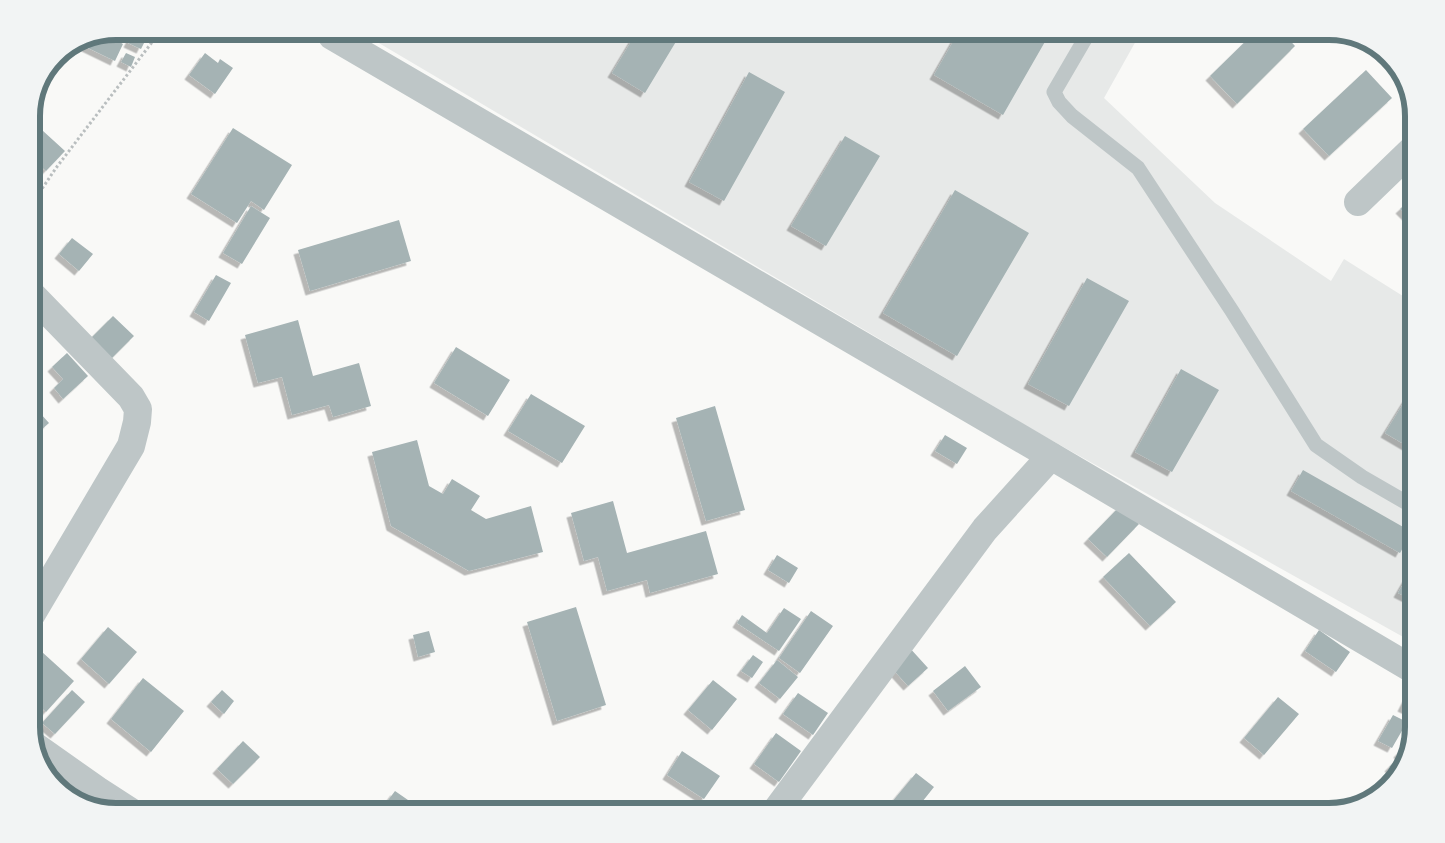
<svg xmlns="http://www.w3.org/2000/svg" width="1445" height="843" viewBox="0 0 1445 843" font-family="'PT Sans',sans-serif">
	<style>
		.built { fill: #e7e9e8 }
		.building { fill: #a5b3b4; filter: url(#shadow) }
		.lines { fill: none; stroke-linecap: round; stroke-linejoin: round }
		.path { stroke: #b9bebf; stroke-width: 3; stroke-dasharray: 2.5 2.5; stroke-linecap: butt }
		.lane { stroke: #bec6c7; stroke-width: 15 }
		.street { stroke: #bec6c7; stroke-width: 28 }
		.rim { fill: none; stroke: #60787b; stroke-width: 6 }
	</style>
	<defs>
		<filter id="shadow"><feDropShadow dx="-4.5" dy="4.5" stdDeviation="0" flood-color="#0004"/></filter>
	</defs>
	<rect width="100%" height="100%" fill="#f9f9f7"/>
	<path class="built" d="M1141,32L1104,98L1215,203L1331,281L1344,259L1414,303V643L1042,435L367,36Z"/>
	<path class="building" d="M1281,31L1295,46L1237,104L1210,76L1255,32Z
		M958,33H1050L1003,115L934,75Z
		M635,35H680L645,93L612,73Z
		M111,37L123,44L115,61L84,46L89,38Z
		M131,37H147L141,49L128,43Z
		M126,53L135,57L131,67L121,62Z
		M205,53L218,63L220,59L233,68L215,94L189,75Z
		M1366,70L1392,98L1329,156L1303,129Z
		M749,72L785,92L724,201L689,182Z
		M31,120L65,151L46,171L35,161L31,165Z
		M233,128L292,165L264,210L251,201L237,223L191,194Z
		M845,136L880,156L826,246L791,226Z
		M955,190L1029,233L957,356L883,313Z
		M1414,196V223L1400,209Z
		M251,206L270,218L242,264L223,253Z
		M399,220L411,261L310,291L298,250Z
		M72,238L93,254L79,271L59,254Z
		M216,275L231,283L209,321L194,312Z
		M1087,278L1129,301L1069,406L1028,384Z
		M113,316L134,336L111,359L90,339Z
		M298,320L313,376L359,363L371,406L333,417L329,405L292,415L282,377L258,383L245,335Z
		M456,347L510,380L488,416L434,383Z
		M67,353L88,376L63,399L54,388L63,379L52,367Z
		M1181,369L1219,390L1172,472L1135,452Z
		M1414,386V450L1385,433Z
		M531,394L585,426L562,463L508,431Z
		M31,403L49,423L31,439Z
		M715,406L745,510L706,521L676,418Z
		M945,435L967,448L957,464L935,451Z
		M417,440L429,486L443,494L452,479L480,496L471,510L486,519L531,506L543,552L469,571L391,526L372,452Z
		M1303,470L1412,532L1400,553L1291,491Z
		M613,501L627,553L706,531L718,574L650,593L647,580L607,591L598,557L584,561L571,513Z
		M1120,506L1139,524L1107,557L1088,539Z
		M1129,553L1176,602L1150,626L1103,577Z
		M777,555L798,568L789,583L768,570Z
		M1414,565V601L1398,593Z
		M576,607L606,705L557,721L527,622Z
		M784,608L801,619L779,651L737,623L742,615L767,633Z
		M811,611L833,626L800,673L779,658Z
		M108,627L137,652L109,684L81,659Z
		M1319,630L1350,652L1336,672L1305,651Z
		M429,631L435,652L418,657L413,635Z
		M31,642L74,681L46,712L31,698Z
		M908,646L928,668L908,686L888,664Z
		M753,655L763,662L752,678L741,671Z
		M777,660L798,677L780,699L759,683Z
		M965,666L981,687L948,711L933,691Z
		M143,678L184,711L151,752L111,719Z
		M713,680L737,699L712,730L688,710Z
		M72,690L85,702L55,734L42,723Z
		M222,690L234,701L224,714L211,702Z
		M798,693L828,713L813,735L783,714Z
		M1278,697L1299,714L1264,755L1244,738Z
		M1407,697L1414,700V713L1402,707Z
		M1393,715L1407,722L1392,748L1378,741Z
		M776,733L801,751L779,782L754,764Z
		M243,741L260,757L233,784L217,769Z
		M1404,747L1408,750L1402,769L1386,785L1382,780L1392,770L1389,767L1400,756L1398,753Z
		M682,751L720,776L704,799L667,775Z
		M916,773L934,787L914,812H905L892,802Z
		M395,791L408,800L399,812H382L380,811Z
		M661,801L678,812H654Z"/>
	<g class="lines">
		<path class="path" d="M31,205L56,168L156,37"/>
		<path class="lane" d="M1089,32L1054,92L1059,102L1072,116L1138,168L1232,311L1316,445L1362,477L1414,507"/>
		<path class="street" d="M332,36L1051,456L1414,670
			M1358,202L1414,148
			M31,294L131,397L138,409L137,422L131,446L31,615
			M36,747L97,790L131,812
			M775,812L985,529L1051,456"/>
	</g>
	<path d="M0 0H1445V843H0ZM116 40H1329A76 76 0 0 1 1405 116V727A76 76 0 0 1 1329 803H116A76 76 0 0 1 40 727V116A76 76 0 0 1 116 40Z" fill="#f2f4f4" fill-rule="evenodd"/>
	<path class="rim" d="M116 40H1329A76 76 0 0 1 1405 116V727A76 76 0 0 1 1329 803H116A76 76 0 0 1 40 727V116A76 76 0 0 1 116 40Z"/>
</svg>
